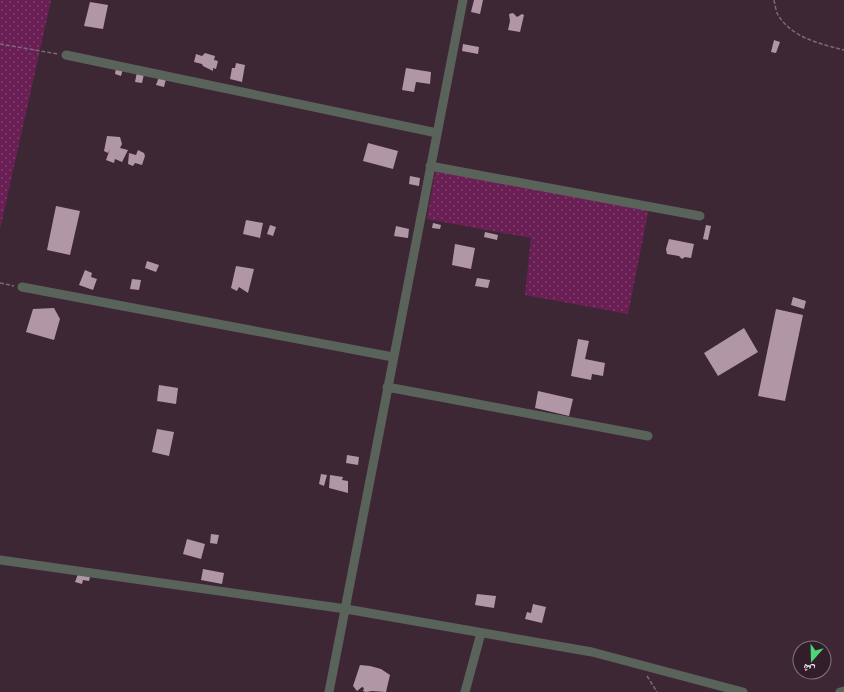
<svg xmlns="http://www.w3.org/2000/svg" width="844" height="692" viewBox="0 0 844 692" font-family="'Golos Text','Noto Naskh Arabic',sans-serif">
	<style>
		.grass { fill: url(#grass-dots) }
		.building { fill: #b196a6 }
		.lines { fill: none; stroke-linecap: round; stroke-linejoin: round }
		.path { stroke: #7c6975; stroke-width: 1.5; stroke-dasharray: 4 2; stroke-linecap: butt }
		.minor { stroke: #59635a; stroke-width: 9 }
	</style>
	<defs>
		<pattern id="grass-dots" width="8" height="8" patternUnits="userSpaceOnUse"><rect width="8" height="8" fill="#6a1f54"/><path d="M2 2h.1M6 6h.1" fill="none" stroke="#80406d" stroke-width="1.8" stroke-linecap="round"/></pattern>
	</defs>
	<rect width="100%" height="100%" fill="#3d2735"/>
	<path class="grass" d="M0,0H51L0,229Z
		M436,167L649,207L628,314L525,295L531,238L427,219Z"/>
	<path class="building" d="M474,0H483L480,14L471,12Z
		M90,2L108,5L103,29L84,26Z
		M513,13L517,17L522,14L524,15L520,32L508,30L510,21L509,14Z
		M774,40L780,42L776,53L771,52Z
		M463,44L479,47L478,54L462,51Z
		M205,53L215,56L214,60L218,61L216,69L213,68V71L203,66L202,64L194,62L196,54L202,56Z
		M236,63L245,65L242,82L230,79L232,68H235Z
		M116,68L123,69L121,76L115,74Z
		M406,68L431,72L430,84L416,82L414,92L402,90Z
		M137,72L144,74L142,83L135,82Z
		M159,77L166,79L164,87L156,85Z
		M107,136L120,137L122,144L120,148L128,150L122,162L115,159L114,163L106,160L110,149L108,153L104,151Z
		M368,143L398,151L393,169L363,161Z
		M138,150L144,153L145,156L142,165L135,163L133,166L128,164L129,153L136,155Z
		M410,176L420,178L419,186L409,184Z
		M56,206L80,211L70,255L47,250Z
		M246,220L263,223L260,238L243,234Z
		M433,223L441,225L440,229L432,228Z
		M270,225L276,227L273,236L267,234Z
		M706,225L711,226L708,240L703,239Z
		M396,226L409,229L408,238L394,236Z
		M485,232L498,235L497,240L484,237Z
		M669,239L694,244L691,258L685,257L682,259L679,256L667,254L666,249Z
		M455,244L475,248L471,269L452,265Z
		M147,261L159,265L156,272L145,268Z
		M236,266L254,269L248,293L239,287L237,291L231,288Z
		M85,270L92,273L91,277L97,279L93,290L79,285Z
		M477,278L490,280L488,288L475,286Z
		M132,279L141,280L139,290L130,289Z
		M793,297L806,301L804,309L791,305Z
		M54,308L60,319L54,340L26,332L33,309Z
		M776,309L803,315L785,401L758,396Z
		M744,328L758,352L718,376L704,353Z
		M578,339L589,341L585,359L605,363L603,376L592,374L591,380L571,376Z
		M159,385L178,388L176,404L157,401Z
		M538,391L573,399L569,416L535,408Z
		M157,429L174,432L169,456L152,452Z
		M347,455L359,457L358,465L346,463Z
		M321,474L327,475L324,486L319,484Z
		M330,475L343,477L342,480L348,481V493L329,488Z
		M211,534L219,535L217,544L210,543Z
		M187,539L205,544L201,559L183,554Z
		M203,569L224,573L222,584L201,580Z
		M78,574L90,577L89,581L83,580L82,584L75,582Z
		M477,594L496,596L494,608L475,605Z
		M533,604L546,607L542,623L525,619L527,612L531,613Z
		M360,665L370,666L381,669L390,675L386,692L372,691L366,692L363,691L364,688L362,687L357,691L353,686Z"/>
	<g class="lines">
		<path class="path" d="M774,0C775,5 776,11 778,15C792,38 821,44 844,50
			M0,44L58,54
			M0,283L14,286
			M647,676L657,692"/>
		<path class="minor" d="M66,55L437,133
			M430,166L700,216
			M22,287L393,357
			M387,387L648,436
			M0,560L346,609L592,652L743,692
			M329,692L463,0
			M465,692L481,633
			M840,692L844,691"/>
	</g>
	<g transform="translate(812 660) rotate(200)"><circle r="19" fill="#321e2b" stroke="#84727d"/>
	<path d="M0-3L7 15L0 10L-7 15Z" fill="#4cd676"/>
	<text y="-6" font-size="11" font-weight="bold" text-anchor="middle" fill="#fef0f8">ش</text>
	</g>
</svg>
